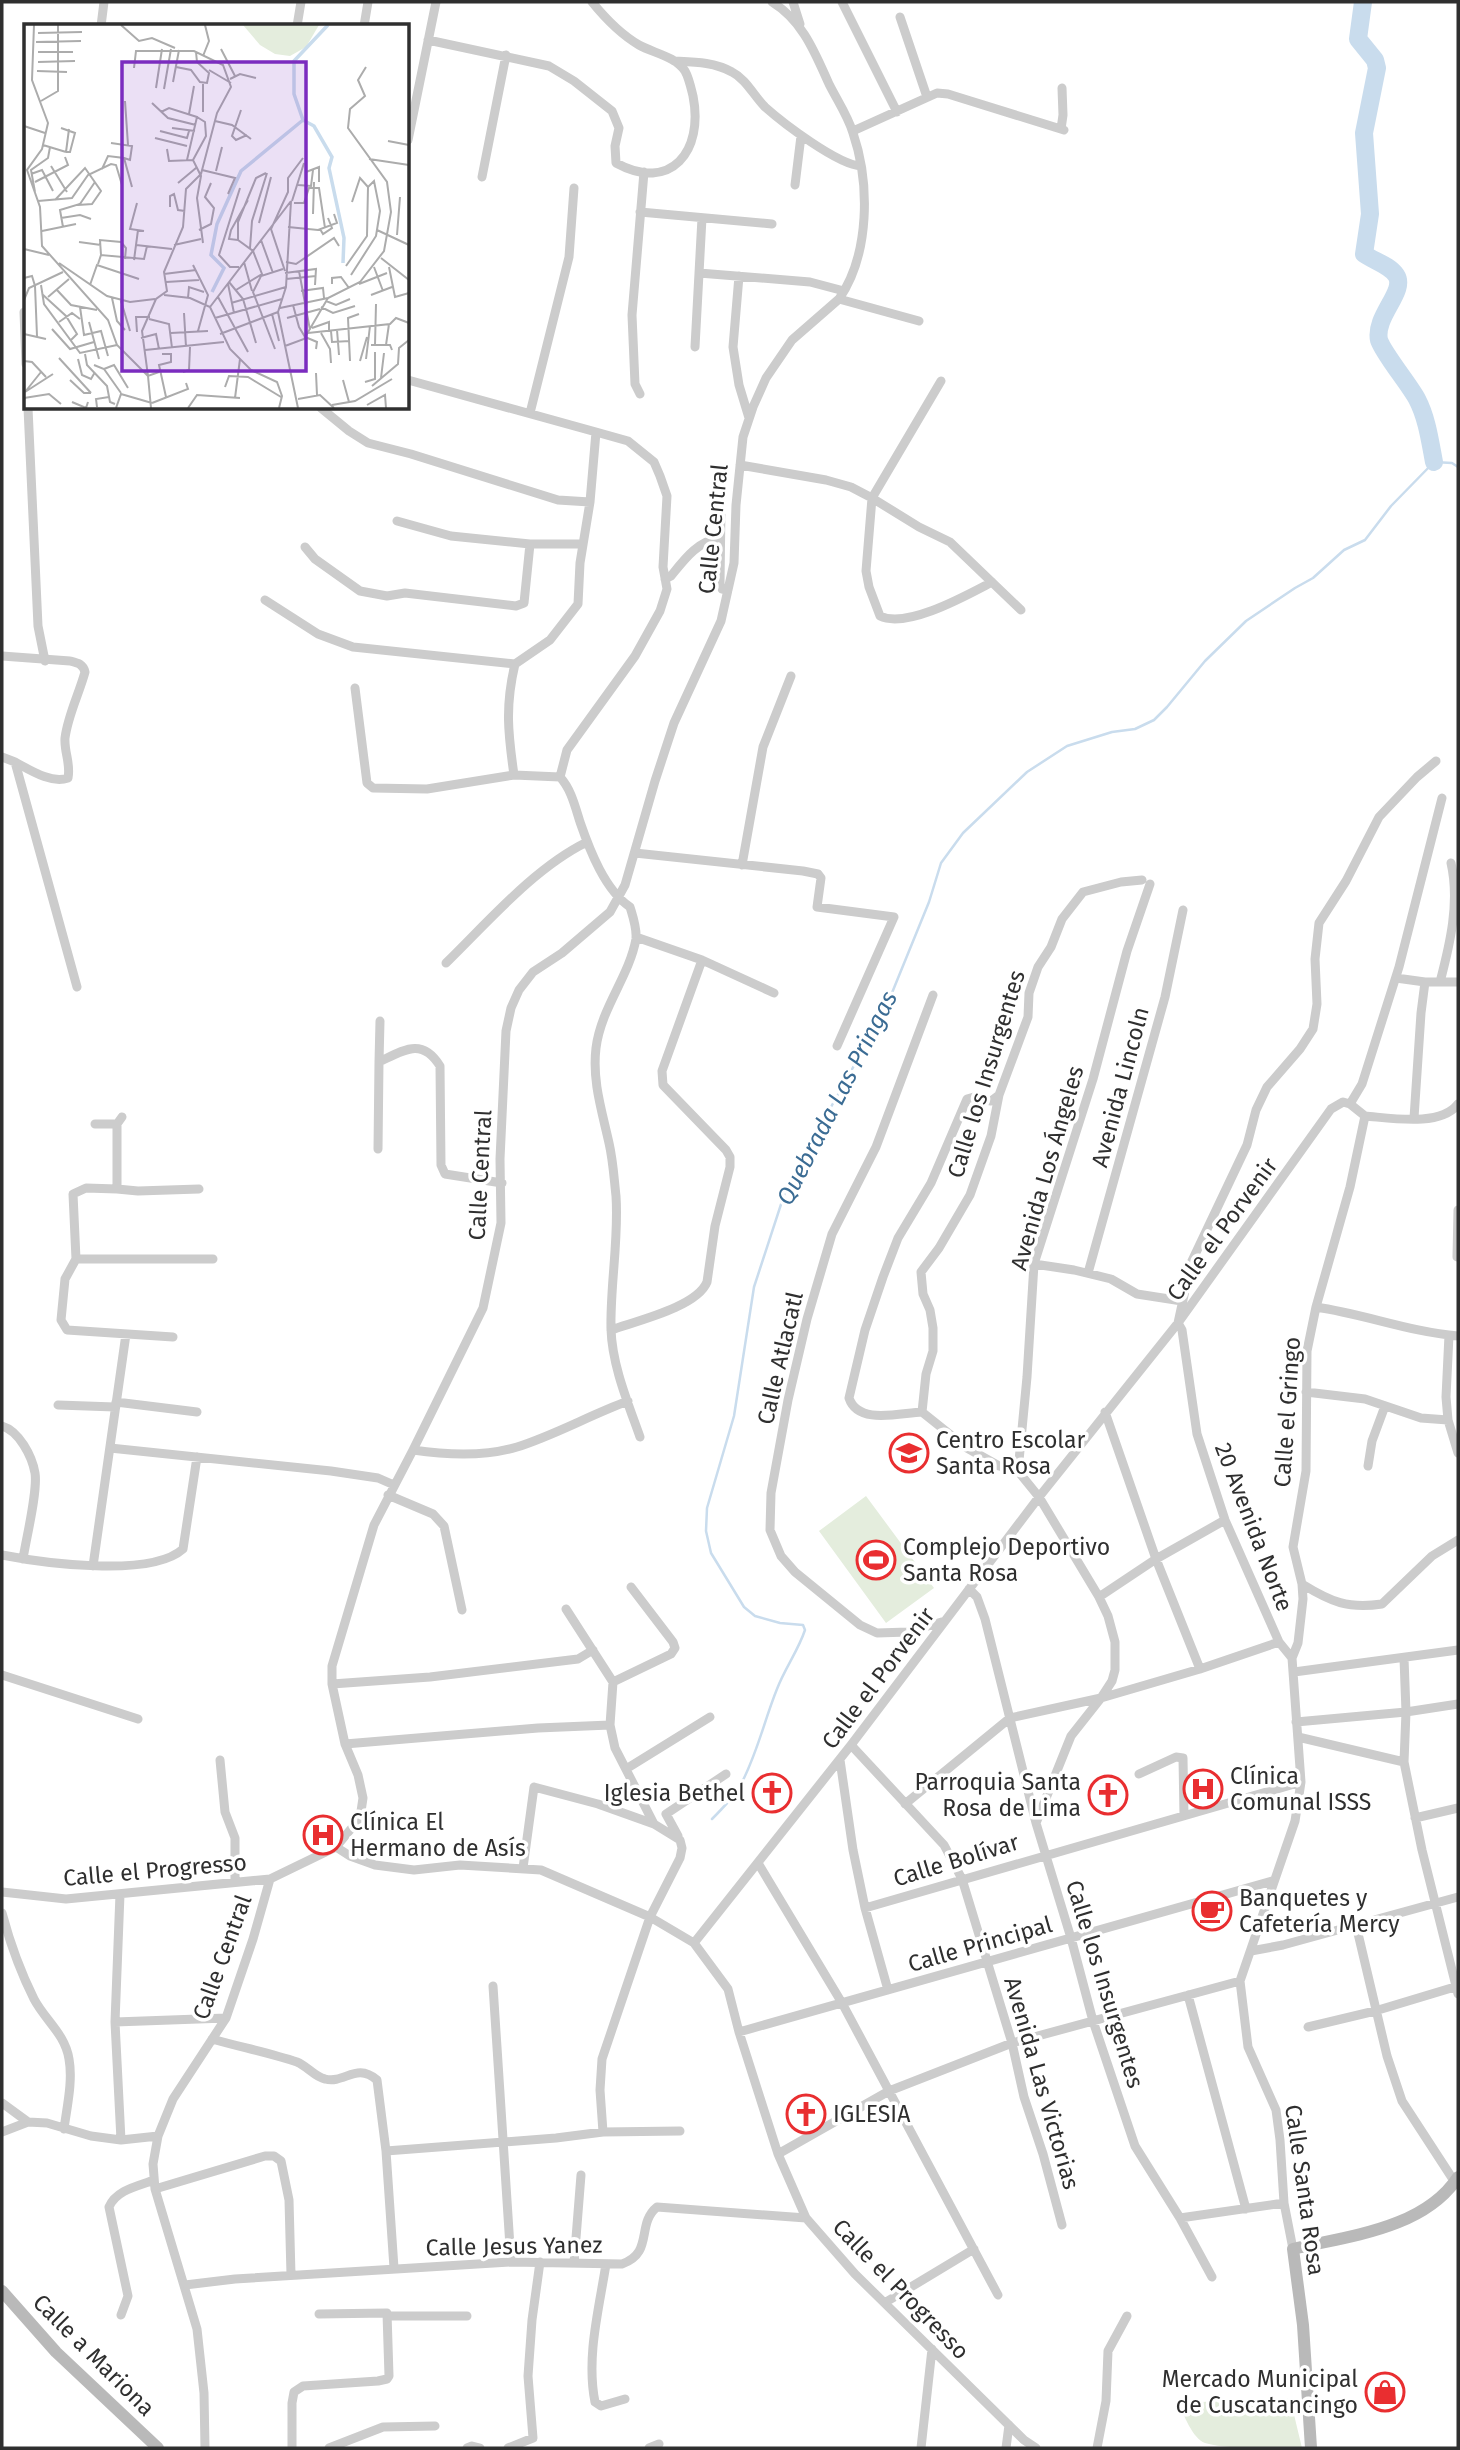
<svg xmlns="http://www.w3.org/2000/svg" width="1460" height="2450" viewBox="0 0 1460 2450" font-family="'Fira Sans',sans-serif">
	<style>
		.green { fill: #e4eddd }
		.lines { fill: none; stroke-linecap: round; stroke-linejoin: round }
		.stream { stroke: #c9dced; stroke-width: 2.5 }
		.river { stroke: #c9dced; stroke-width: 18 }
		.street { stroke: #ccc; stroke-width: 9 }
		.secondary { stroke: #b9b9b9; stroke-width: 12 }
		.labels { text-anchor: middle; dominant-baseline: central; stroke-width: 7; stroke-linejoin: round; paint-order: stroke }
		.street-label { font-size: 23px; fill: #2f2f2f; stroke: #fff }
		.poi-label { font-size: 23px; fill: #2f2f2f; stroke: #fff; text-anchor: start }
		.water-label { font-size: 24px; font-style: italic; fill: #3b6c94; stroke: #fff }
		.inset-river { fill: none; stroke: #c9dced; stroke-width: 3.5 }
		.inset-road { fill: none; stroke: #acacac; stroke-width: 2 }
		.view { fill: #7b2cbf; fill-opacity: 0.15; stroke: #7b2cbf; stroke-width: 3.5 }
		.inset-edge { fill: none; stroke: #2f2f2f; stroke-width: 3.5 }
	</style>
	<rect width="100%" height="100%" fill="#fff"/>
	<path class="green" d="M866,1496L934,1588L886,1623L819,1531Z
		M1290,2398L1302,2448C1274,2448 1229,2450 1205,2443C1193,2439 1183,2414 1179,2403Z"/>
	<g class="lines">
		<path class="stream" d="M712,1819C722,1809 733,1798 740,1786C757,1755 764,1721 777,1689C785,1668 798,1651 805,1630L803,1625L780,1623L755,1616L744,1607L711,1553L706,1531L707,1508L734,1416L754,1287L787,1186L885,1010L929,902L941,863L963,833L1027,772L1067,746L1112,732L1135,729L1154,720L1167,707L1205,661L1246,621L1295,588L1313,578L1344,550L1365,540L1391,506L1434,462L1452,463L1458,467"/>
		<path class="river" d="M1363,2L1358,39L1375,60L1377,68L1364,133L1370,214L1364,254C1374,261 1389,265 1396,275C1407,291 1374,316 1379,340C1383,353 1409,384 1417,399C1427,418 1430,441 1434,462"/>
		<path class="street" d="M793,2L800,24
			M842,2L897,112
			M900,17L927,97
			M101,26L104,2
			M297,26L301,2
			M364,26L368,2
			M428,40L549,66L574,81L612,111L619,128L615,146L616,163C671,193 704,151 693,96C691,88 689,78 685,71C675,56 653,53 639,45C620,34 605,18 592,2
			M674,61C694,62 714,62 732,72C746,79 754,96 765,107C783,123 838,165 861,166
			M1061,129L1063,115L1062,88
			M853,131L937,93L948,94L1064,130
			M408,140L436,2
			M482,177L506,55
			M795,185L801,136
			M640,212L772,224
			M699,273L810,282L844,291
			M739,276L733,347L739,385L749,418
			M839,299L919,321
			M24,312L26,364
			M695,347L702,218
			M408,380L596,432L590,502L580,563L578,604L550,640L515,664C505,706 508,733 514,775
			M941,381L872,498L866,571L869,587L880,616C907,629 967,595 992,582
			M640,394L635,384L632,315L644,172
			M28,408L38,626L45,661
			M321,408L349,431L368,443L411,454L558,500L590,502
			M530,413L569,257L574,188
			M740,465L826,480L851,487L872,498L919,527L950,542L1021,610
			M719,476L721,507L720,585L722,589L728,590
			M397,521L451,536L530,544H583
			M305,547L315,559L360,591L387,596L405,593L516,606L524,603L530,544
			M665,579L671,576C683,561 699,539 720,539
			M265,600L318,634L353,647L515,664
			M2,656L70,661C78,663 83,664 85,672C79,694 68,715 65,738C64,752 71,764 68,778C51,784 30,770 15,762
			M355,688L367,783L373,788L427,789L514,775L560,777C571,789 575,806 580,822C590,851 605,890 630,907C633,917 637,928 636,939C629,977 601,1008 596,1048C592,1081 602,1111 609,1143C613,1160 614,1178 616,1196C619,1240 610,1285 611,1329C612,1365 628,1403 640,1437
			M2,757L15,762L77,987
			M560,777L567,750L635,656L660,611L667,589L663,567L667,496L660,476L654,462L628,441L596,432
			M635,853L803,871L818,874L821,878L817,907L894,917L837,1046
			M742,865L763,747L791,676
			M636,937L702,960L774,993
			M446,963C488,922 534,868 587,842
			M1396,978L1425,982H1458
			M1440,982C1450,944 1460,902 1451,863
			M933,995L876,1147L832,1234L807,1319L788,1400L771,1493L770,1530L781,1556L795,1572L860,1625L877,1633L908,1632L945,1621
			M379,1062L380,1021
			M1350,1104L1362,1084L1399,967L1442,798
			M1365,1116C1391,1118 1441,1127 1458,1104
			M122,1117L117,1124V1189L86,1188L73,1194L76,1259L65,1279L61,1320L67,1330L173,1337
			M1414,1118L1421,1013L1425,982
			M95,1124H117
			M378,1149L379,1062C404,1050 422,1037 440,1066L441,1165L445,1174L502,1183
			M117,1189L138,1191L199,1189
			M1457,1257L1458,1210
			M76,1259H213
			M1034,1264L1074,1270L1111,1279L1137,1294L1182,1301
			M1088,1273L1165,997L1183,910
			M1316,1307C1364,1314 1410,1332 1458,1336
			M611,1330C636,1321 697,1307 707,1282L715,1226L730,1167V1157L726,1150L663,1085L662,1071L702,960
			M1449,1335L1446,1397L1448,1420L1458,1453
			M1306,1392L1365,1399L1421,1418L1448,1420
			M116,1402L197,1412
			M58,1405L115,1407
			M922,1412C899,1413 858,1425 849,1398L865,1330L883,1277L898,1238L931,1183L967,1099L974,1097L991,1101L999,1095
			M1105,1412L1156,1559L1200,1669
			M2,1426C19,1431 32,1456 35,1473C38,1491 26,1539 23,1559
			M110,1448L331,1471L378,1478L394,1485
			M413,1450C447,1455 484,1457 517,1447C555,1435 590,1415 628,1401
			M1368,1466L1372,1441L1385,1406
			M1018,1471L1027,1377L1034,1264L1093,1079L1127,951L1150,884
			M388,1495L433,1514L444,1526L462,1610
			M2,1555C43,1563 151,1578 183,1549L197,1457
			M93,1566L126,1334
			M1302,1584C1331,1602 1348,1609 1382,1604L1432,1556L1458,1540
			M969,1589L977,1597L985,1619L1036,1823
			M1099,1597L1156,1559L1225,1520
			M566,1609L613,1682L610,1725L615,1748L654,1824L680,1840L682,1848L680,1858L650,1917L602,2059L600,2090L603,2132
			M1292,1658L1279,1642L1225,1520L1197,1434L1182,1330L1178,1323L1191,1263L1247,1145L1256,1110L1267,1087L1300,1049L1313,1029L1317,1004L1315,959L1319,923L1346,881L1379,817L1417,777L1436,761
			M1404,1658L1406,1712L1404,1762L1422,1850L1458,1994
			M1294,1672L1458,1650
			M2,1675L138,1719
			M613,1682L671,1654L675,1648L673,1642L631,1587
			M332,1684L430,1677L578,1659L593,1650
			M1296,1722L1406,1712L1458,1704
			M1298,1737L1404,1762
			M345,1744L538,1728L610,1725
			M851,1745L944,1845L962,1879L1012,2043L1024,2097L1043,2154L1062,2225
			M220,1760L225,1812L235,1838V1882
			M840,1760L853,1850L865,1908L888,1990
			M626,1769L710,1717
			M1139,1774L1176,1757L1183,1758L1184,1815
			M905,1804L1010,1718L1101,1698L1112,1681L1115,1670V1642L1108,1616L1099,1597L1039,1497L1018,1471L999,1466L967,1448L922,1412L926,1374L933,1351V1328L930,1310L923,1294L921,1272L939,1248L970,1195L991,1136L999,1095L1028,1017L1029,993L1038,967L1051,947L1062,919L1083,892L1121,882L1142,880
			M1415,1818L1458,1808
			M678,1836L666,1814L726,1774
			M336,1847L350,1856L375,1865L414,1870L460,1865L541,1870L650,1917L694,1943L728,1989L739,2032L778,2154L806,2218L855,2274L1024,2440L1036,2448
			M758,1863L842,2003L998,2295
			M523,1868L534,1787L598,1804L654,1824
			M2,1892L66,1899L270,1879
			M865,1908L1301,1782
			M2,1913C10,1943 20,1971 34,1999C45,2020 65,2034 69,2059C73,2081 67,2106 64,2129
			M1356,1925L1387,2056L1402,2101L1456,2184
			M694,1943L851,1745L1039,1497L1178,1323L1331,1109L1343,1102L1350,1104L1365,1116L1350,1187L1316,1307L1307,1351L1306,1471L1293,1547L1302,1584L1303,1599L1298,1643L1292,1658L1301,1782L1295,1821L1240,1981L1248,2047L1276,2110L1280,2140L1284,2203L1293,2249
			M1251,1951L1283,1945L1458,1897
			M493,1986L511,2262
			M1188,1995L1246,2209
			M115,2022L120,1894
			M1308,2027L1375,2011L1458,1986
			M739,2032L1272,1881
			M212,2039C240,2047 270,2053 297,2062C307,2066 315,2077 325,2079C345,2084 356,2062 377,2080L386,2151L394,2268
			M2,2103L28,2122
			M2,2132L28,2122L47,2123L91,2136L121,2140L158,2136
			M121,2140L115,2022L226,2018
			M386,2151L556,2138L603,2132L680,2131
			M778,2154L889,2091L1012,2043L1240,1981
			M155,2189L265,2156H274L281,2161L289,2200L291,2275
			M1180,2218L1284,2203
			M574,2263L581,2175
			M606,2264C599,2309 586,2357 595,2402L601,2406L625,2399
			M1212,2277L1180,2218L1135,2146L1093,2021L1071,1938L1036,1823L1071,1736L1101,1698L1200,1669L1279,1642
			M185,2285L235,2279L511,2262L622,2264C654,2253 636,2224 657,2207L806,2218
			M886,2302L974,2249
			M121,2315L128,2296L109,2207C116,2190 138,2186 154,2180
			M389,2316H467
			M205,2448L204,2393L197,2329L155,2189L153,2164L158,2136L173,2099L226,2018L253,1939L270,1879L336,1847L360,1818L363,1798L358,1775L345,1744L332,1684V1666L374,1525L413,1450L483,1308L501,1223L500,1159L506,1031L511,1008L519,990L533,972L562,953L610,912L625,885L655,781L674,723L721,621L734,563L736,505L743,437L753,407L766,378L792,340L839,299C870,254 870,183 853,133C848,116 837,100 829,84C815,53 803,21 772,2
			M292,2448V2403L294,2392L303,2386L378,2381L387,2379L389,2376L387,2313L319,2314
			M329,2448L383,2427L435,2426
			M467,2448L472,2446L480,2448
			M508,2448L533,2438L528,2376L532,2320L540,2262
			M649,2448L659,2444
			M921,2448L932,2349
			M1006,2448L1009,2425
			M1097,2448L1106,2401L1108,2351L1127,2316"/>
		<path class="secondary" d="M2,2291L56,2352L158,2448
			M1311,2448L1303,2325L1293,2249C1348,2236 1424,2229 1458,2177"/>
	</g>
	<defs>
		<symbol id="school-ring" viewBox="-11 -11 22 22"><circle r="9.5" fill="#fff" stroke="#e92e30" stroke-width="1.5"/><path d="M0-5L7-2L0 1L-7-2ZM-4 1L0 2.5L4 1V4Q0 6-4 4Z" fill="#e92e30"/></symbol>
		<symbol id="stadium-ring" viewBox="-11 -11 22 22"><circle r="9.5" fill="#fff" stroke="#e92e30" stroke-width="1.5"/><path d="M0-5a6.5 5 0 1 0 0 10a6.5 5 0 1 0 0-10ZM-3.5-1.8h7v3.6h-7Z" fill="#e92e30"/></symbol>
		<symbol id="hospital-ring" viewBox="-11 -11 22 22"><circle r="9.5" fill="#fff" stroke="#e92e30" stroke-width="1.5"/><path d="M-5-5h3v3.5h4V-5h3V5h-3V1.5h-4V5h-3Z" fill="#e92e30"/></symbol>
		<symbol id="church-ring" viewBox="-11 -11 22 22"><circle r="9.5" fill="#fff" stroke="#e92e30" stroke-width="1.5"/><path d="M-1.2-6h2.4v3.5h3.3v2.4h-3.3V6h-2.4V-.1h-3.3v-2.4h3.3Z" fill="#e92e30"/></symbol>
		<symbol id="cafe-ring" viewBox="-11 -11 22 22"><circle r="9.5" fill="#fff" stroke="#e92e30" stroke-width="1.5"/><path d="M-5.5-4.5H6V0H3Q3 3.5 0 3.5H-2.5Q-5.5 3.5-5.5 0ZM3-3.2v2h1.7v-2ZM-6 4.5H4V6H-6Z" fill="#e92e30"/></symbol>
		<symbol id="shop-ring" viewBox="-11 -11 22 22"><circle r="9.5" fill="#fff" stroke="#e92e30" stroke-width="1.5"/><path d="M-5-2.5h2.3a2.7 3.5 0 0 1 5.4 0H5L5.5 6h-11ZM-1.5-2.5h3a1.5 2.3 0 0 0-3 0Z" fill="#e92e30"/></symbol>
	</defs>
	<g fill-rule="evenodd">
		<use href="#school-ring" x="887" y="1431" width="44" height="44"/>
		<use href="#stadium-ring" x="854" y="1538" width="44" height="44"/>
		<use href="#hospital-ring" x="1181" y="1767" width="44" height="44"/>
		<use href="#church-ring" x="750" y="1771" width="44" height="44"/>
		<use href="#church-ring" x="1086" y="1773" width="44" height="44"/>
		<use href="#hospital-ring" x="301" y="1813" width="44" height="44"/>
		<use href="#cafe-ring" x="1190" y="1889" width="44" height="44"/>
		<use href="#church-ring" x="784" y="2092" width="44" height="44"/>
		<use href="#shop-ring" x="1363" y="2370" width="44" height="44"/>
	</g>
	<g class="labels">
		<g class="street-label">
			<text transform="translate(713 529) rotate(-84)">Calle Central</text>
			<text transform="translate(986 1074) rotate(-73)">Calle los Insurgentes</text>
			<text transform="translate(1120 1087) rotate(-75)">Avenida Lincoln</text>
			<text transform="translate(1047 1168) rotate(-74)">Avenida Los Ángeles</text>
			<text transform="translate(480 1175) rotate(-87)">Calle Central</text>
			<text transform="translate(1222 1229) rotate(-54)">Calle el Porvenir</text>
			<text transform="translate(780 1358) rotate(-77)">Calle Atlacatl</text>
			<text transform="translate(1287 1412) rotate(-86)">Calle el Gringo</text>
			<text transform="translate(1254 1527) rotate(69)">20 Avenida Norte</text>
			<text transform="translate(878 1678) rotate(-53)">Calle el Porvenir</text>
			<text transform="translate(956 1860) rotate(-17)">Calle Bolívar</text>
			<text transform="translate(155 1870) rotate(-5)">Calle el Progresso</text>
			<text transform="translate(980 1944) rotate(-16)">Calle Principal</text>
			<text transform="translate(222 1957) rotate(-70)">Calle Central</text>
			<text transform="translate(1105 1984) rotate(73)">Calle los Insurgentes</text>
			<text transform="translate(1042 2083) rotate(74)">Avenida Las Victorias</text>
			<text transform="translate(1305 2190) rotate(82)">Calle Santa Rosa</text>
			<text transform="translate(514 2246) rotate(-1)">Calle Jesus Yanez</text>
			<text transform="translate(901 2289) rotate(46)">Calle el Progresso</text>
			<text transform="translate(94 2355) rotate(45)">Calle a Mariona</text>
		</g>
		<g class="poi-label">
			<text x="936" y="1440">Centro Escolar<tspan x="936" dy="26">Santa Rosa</tspan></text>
			<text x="903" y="1547">Complejo Deportivo<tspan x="903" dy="26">Santa Rosa</tspan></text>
			<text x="1230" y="1776">Clínica<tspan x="1230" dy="26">Comunal ISSS</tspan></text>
			<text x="1081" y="1782" text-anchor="end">Parroquia Santa<tspan x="1081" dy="26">Rosa de Lima</tspan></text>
			<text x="745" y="1793" text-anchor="end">Iglesia Bethel</text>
			<text x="350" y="1822">Clínica El<tspan x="350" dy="26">Hermano de Asís</tspan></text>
			<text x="1239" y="1898">Banquetes y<tspan x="1239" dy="26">Cafetería Mercy</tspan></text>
			<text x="833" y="2114">IGLESIA</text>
			<text x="1358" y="2379" text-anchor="end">Mercado Municipal<tspan x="1358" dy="26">de Cuscatancingo</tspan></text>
		</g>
		<g class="water-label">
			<text transform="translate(837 1098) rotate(-63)">Quebrada Las Pringas</text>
		</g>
	</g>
	<g transform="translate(24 24)">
		<rect width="385" height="385" fill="#fff"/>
		<path d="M219,1H295L282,23L266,32L251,30L236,21Z" fill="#e4eddd"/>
		<path class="inset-river" d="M279,96L270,70V37L304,1M188,268L200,244L187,231L193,200L217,147L279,96L290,102L308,133L305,144L320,214L319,239"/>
		<path class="inset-road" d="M10,1L8,56L24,99L18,125L3,146L16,183L18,222L84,296L93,321L124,352L127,384M97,1L115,17L128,14L151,24M14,9L58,8M12,18L57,17M197,25L211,52M14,28H49M179,32L185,17L181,1M14,38L51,37M152,43L167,46L176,58L183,59L185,49L173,38L172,28M110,44L112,27H170L199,41L207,63L193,89L177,150L162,165L159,203L140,248L143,267L132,275L118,307L124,352L135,348M185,46L207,59M13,47L43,48M206,55L216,50L232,54M149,58L155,26M132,64L138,25M140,65L147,25M17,77L34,67V1M101,77L104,121M128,79L144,94L172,101M217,86L208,112L212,116L223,111M137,88L145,84L173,93L163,136M179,88V60M165,90L170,62M191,97L208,101L227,115M0,102L21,109M37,104L51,109L46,128H42M148,104L171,107M136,107L163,114L165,107M131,114L163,122M364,117L385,121M87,119L108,122L106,136L100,134M19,121L42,128M143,125L145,137L169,136L177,152L173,174L179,219M42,128L45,105M345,135L385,141M169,136L182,112L181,98L173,93M27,142L43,168M78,145L84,132L100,134L108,163M178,146L211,154L204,170M192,147L198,123M282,148L295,143V158M7,150L18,146L29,167M11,158L44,141L41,133M154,159L172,144M274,161L287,162L289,146M11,168L7,146L24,134L26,123M31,176L61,144L77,167L68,180L54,181M14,177L48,174L64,151L87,140L92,141L98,161M267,177L262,263L254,288L274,384M268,177L280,139M113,179L106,205L120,207M270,179H280L285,164H295L301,204M146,183V172L150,170L154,186L161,187M289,190L290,158M37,194L56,191L67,195M235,199L247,153M39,203L36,186L56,180L71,158M264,203L294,206L313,199L310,190M296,205L299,210L308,204L304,194M175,206L187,200L190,184L181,173L187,159M353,206L385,221M18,207L52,200M373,211L376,173M214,216L205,215L207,206L224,176M237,216L249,249M55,218L77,221M112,221L148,225M150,221L177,215M226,224L228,197L243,149M0,225L25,231M77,231L76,216L97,218L102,224L101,235M357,234L385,256M110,236L114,206M220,238L228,267M262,238L272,240L310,214L315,222M35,239L83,272L106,278L131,275M74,240L77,231L120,235L123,222M169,241L184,271L174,307M322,242L343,212L344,163M215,243H206L195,231L216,164M350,243L359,267M365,243L371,273L385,269M261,247L247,205L264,168V154L279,134M275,247L286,306M261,249L292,245L291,261M140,250L172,246M327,251L352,212L356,187L350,157L344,163L336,154L328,178M0,254L8,252L11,262L13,312M262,255L292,252M142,258L175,256M205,258L219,275L232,319M204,260L210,289M308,260V254L317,253L325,264M335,260L363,249M17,261L20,280L56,329L93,321M66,261L73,241L115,255M33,266L47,281L73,286M212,266L238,250L229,227L214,216V198L232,154L242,149M277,267L299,264L300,274M18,270L42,292L53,310L47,316M140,271L166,274L186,283L206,325L227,346L253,358L258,372L255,384M347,271L368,263M24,273L45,255M194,273L224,328M88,274L93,297L101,306M164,274L165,263L180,268M0,276L5,264L39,248M97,277L106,307M302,277L312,281L326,275M207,279L262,263M269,281L275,303L281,313L293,318L292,325M56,283L60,311L77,307L84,332M186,283L267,177M297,283L309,289L331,282M256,284L304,274M160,289L162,323M248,290L255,317M191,294L258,275M263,294L296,285M125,295L145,300L148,324M35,298L48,289L56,295M65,298L75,335M288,304L305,298V308M28,305L46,325L70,318M313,306L315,331M307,307L308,318L326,317M113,308L112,293H126M147,309L184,307M284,309L366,300L372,294L385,299M297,309L306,325L307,339M0,310L22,315M196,310L254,288M117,314L132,310L135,325M347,321H366L368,326M351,321L352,280M362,321L365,300M261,322L280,315L304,274L336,258L360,227L367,188L363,158L324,104L326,85L341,72L334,56L342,43M251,325L229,268L237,252L259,245M121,326L200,318M61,330L63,341L83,362L86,378L91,380M138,330H147V338L135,341L142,373M35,334L67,369M54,335L58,351L67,355L71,348M342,335L346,302M0,337L8,338L22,353M326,337L324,294L335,290M336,337L343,313M70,341L80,345L97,369M80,345L90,341L104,364M159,348L165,346L166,323M292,349L293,371M357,354L360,329M46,356L60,369H67M319,356L325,378M341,358L351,355V328M348,362L374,340L375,324L385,316M201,363L205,352L224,353L257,373M1,368L29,350M1,368L17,348M0,374L25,370L37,380M211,374L216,335M274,375L296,371L310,384M48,378L62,384L64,378M128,379L164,365L162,359M308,381L331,377L368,355M343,381L361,371L362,384M73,383L72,375L85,373M92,384L97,370L128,379M164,384L173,371L216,374"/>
		<path class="view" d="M98,38H282V347H98Z"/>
		<rect width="385" height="385" class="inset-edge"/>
	</g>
	<rect width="1460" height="2450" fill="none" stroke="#2f2f2f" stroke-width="7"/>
</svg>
